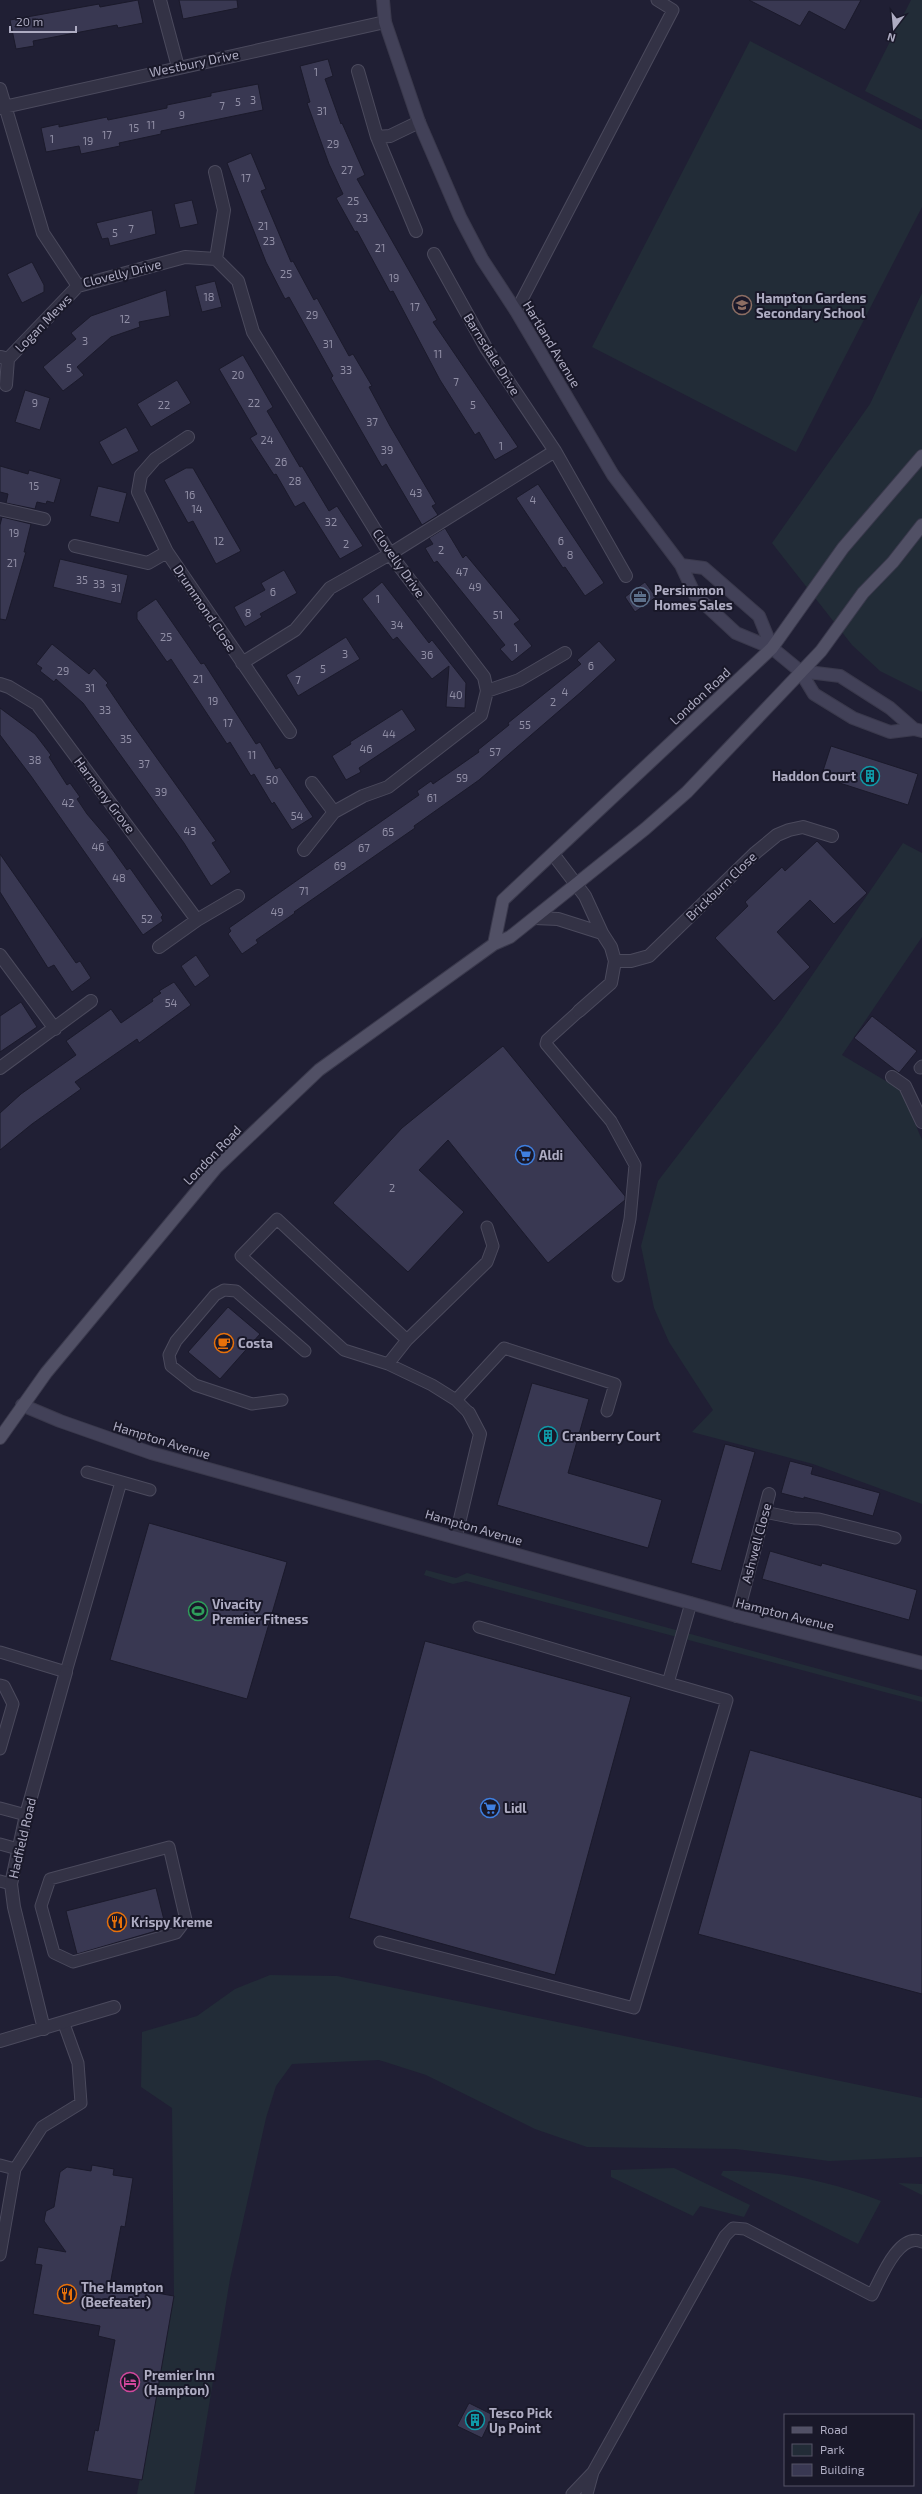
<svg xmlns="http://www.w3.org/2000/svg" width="922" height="2494" viewBox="0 0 922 2494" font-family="'Exo 2',sans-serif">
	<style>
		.green { fill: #222c37 }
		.building { fill: #393852; stroke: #1b1a2b }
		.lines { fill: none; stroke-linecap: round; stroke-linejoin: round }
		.lane-casing { stroke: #4b4a5d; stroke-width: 13 }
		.street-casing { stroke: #4b4a5d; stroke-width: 14 }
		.secondary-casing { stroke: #3a394c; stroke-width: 14 }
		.primary-casing { stroke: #3a394c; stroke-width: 14 }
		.lane { stroke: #333245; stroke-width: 11 }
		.street { stroke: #333245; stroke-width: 12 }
		.secondary { stroke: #424158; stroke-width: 12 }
		.primary { stroke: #515065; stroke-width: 12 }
		.labels { text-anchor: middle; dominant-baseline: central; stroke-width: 4; stroke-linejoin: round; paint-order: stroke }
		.number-label { font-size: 11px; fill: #918fa6 }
		.street-label { font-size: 13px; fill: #aeacc2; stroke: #191829 }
		.poi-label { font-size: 13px; font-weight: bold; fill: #aeacc2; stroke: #191829; text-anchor: start }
	</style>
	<rect width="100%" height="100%" fill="#201f34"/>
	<path class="green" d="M911,0H922V120L865,91Z
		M750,41L922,130V207L796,452L592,347Z
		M922,293V692L880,671L852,645L772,543L870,404Z
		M903,843L922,853V937L842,1055L901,1090L922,1140V1504L813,1464L692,1432L713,1410L669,1342L654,1308L641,1246L658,1181L780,1022Z
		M426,1570L456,1578L467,1573L922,1697V1702L466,1581L453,1584L424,1575Z
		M270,1975L337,1976L922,2098V2157L829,2161L736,2149L587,2147L535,2129L426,2075L379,2060L292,2064L276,2086L266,2118L230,2279L195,2490L194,2494H137L174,2296L172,2108L141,2087L142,2032L197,2016L235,1989Z
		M674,2168L750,2205L744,2217L700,2206L693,2216L611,2177V2170Z
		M723,2171C779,2170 829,2181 881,2201L858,2244L721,2175Z
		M898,2183L922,2184V2195Z"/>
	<path class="building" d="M138,0L143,23L118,28L117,25L33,41L34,46L16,49L10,20L99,4L100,7Z
		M179,0H237L238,8L183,19Z
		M749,0H861L845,30L809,11L800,26Z
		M328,59L333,76L325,79L341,124L342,123L365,175L357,179L437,320L433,322L518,447L495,460L479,432L475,435L440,380L393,291L390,292L357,231L355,232L336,198L343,194L329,164L307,103L310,102L300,66Z
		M258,84L263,110L161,131V134L119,143L120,146L81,154L79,146L46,152L41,128L59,124V127L107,117L108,120L167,108V105L211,96V93Z
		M251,153L266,189L261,191L291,262L293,261L314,300L317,298L349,356L353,354L372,386L369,387L390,426L436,504L432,506L438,515L422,525L386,464L382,467L331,378L333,376L289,297L285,299L266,262L227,163Z
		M192,200L198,224L180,228L174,204Z
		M152,210L156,234L110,246L108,238L102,239L96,223Z
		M32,262L44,285V292L22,303L7,274Z
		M215,281L222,307L202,312L195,286Z
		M166,290L170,316L139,322L140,327L111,337L77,367L84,375L63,391L43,367L76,339L71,333L91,316Z
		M243,355L273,407L267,411L300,467L302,466L329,511L337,506L363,546L340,559L304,502L295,507L276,474L274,475L250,438L257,434L219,369Z
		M177,380L191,403L151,427L137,404Z
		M25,390L50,398L40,430L15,422Z
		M126,427L139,451L112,465L99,442Z
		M0,466L28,474L29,470L61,479L54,503L47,501L46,504L37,502L35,509L6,503L8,494L0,492Z
		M186,468H193L241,551L216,564L193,521L188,523L164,480Z
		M538,484L604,583L585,596L565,567L563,568L516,498Z
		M98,486L127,493L119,523L90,516Z
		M2,517L31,524L24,552H26L6,620L0,619V525Z
		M445,528L463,558L466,555L520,620L514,624L532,646L512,662L500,649L505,645L437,561L434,563L425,548L433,544L429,538Z
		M60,559L128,575L121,604L53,587Z
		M284,570L297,593L260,614L262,617L245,627L234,607L265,590L261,583Z
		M382,582L429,643L432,640L466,683L465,708L446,707L449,666L432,679L397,637L393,640L362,599Z
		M645,582L656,597L635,612L625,597Z
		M156,599L201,664L204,663L256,744L260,742L276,769L280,767L313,817L292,830L274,802L272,804L254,774L251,776L230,742L227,744L171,659L167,662L137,619V612Z
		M346,637L360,659L298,696L286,675Z
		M599,641L616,660L581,692L479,780L414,826L415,828L294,912L295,913L256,940L258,943L242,954L228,934L231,931L229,928L419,795L417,791L431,781L433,784L479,752L478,750L509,725L508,723L581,664L577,660Z
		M52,644L89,674L94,668L108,683L106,685L129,719L216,841L212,843L231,872L211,886L184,843L83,703L56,679L54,682L40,671L42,668L36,664Z
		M0,708L35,734L51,755L49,757L67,785L70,783L80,797L77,799L87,814L110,841L107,842L127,870L130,868L163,915L161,917L163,921L143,935L31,776L0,735Z
		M402,709L416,730L359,768L361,772L346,780L332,756L351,744L350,742Z
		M831,746L918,774L908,805L821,777Z
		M817,841L867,893L834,924L810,900L777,932L810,967L774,1001L715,938L748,906L745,902L782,867L785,871Z
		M0,854L76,963L80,961L91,978L72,992L54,965L48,968L0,892Z
		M196,955L210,976L195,987L181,966Z
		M174,982L191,1005L139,1043L137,1039L75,1082L81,1089L32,1124L0,1150V1113L21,1094L76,1055L66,1041L111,1009L121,1023L153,1001L152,999L161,993L159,991Z
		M21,1002L37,1027L0,1052V1016Z
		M872,1016L917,1051L899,1073L854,1038Z
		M503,1046L625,1196V1200L548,1263L448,1140L419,1170L464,1212L408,1272L333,1203L402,1128Z
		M228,1307L260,1334L220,1379L188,1352Z
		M532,1383L589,1399L568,1473L662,1500L648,1548L497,1505Z
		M725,1444L755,1452L721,1571L691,1563Z
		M790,1461L813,1467L811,1474L880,1493L873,1516L804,1497V1499L781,1493Z
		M149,1523L287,1562L247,1699L110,1660Z
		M770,1551L821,1566L822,1563L917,1590L909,1620L762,1579Z
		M425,1641L631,1697L555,1975L349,1918Z
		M750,1750L922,1798V1994L698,1934Z
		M156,1888L166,1928L77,1954L66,1911Z
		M92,2165L114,2169L113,2175L133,2178L125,2227L121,2226L110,2285L174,2296L142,2480L87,2471L95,2430L98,2431L115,2340L98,2336L100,2326L33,2314L42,2265L35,2264L38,2247L66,2252L44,2221L46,2211L54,2207L60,2172L67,2167L91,2171Z
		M469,2403L493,2415L482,2438L457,2426Z"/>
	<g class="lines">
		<defs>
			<path id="lane" d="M516,311L673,10L657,0
				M579,1011L547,1040L546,1044L611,1121L635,1165L630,1219L618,1276
				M920,1068L922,1066
				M407,1340L277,1219L241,1256L344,1350L388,1364L432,1385L456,1400L469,1413
				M388,1364L407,1340L487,1262L493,1246L487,1227
				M282,1400L252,1404L195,1385L171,1366L169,1355L176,1341L215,1295L224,1290L236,1291L305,1351
				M456,1400L504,1348L615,1384L607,1411
				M87,1472L150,1490
				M764,1512L794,1518L819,1519L895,1538
				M479,1627L668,1683L691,1603
				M0,1652L66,1672L121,1482
				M0,1685L4,1686L13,1704L0,1749
				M0,1808L26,1815
				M0,1844L18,1849
				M169,1847L186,1920L176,1933L73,1962L54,1953L41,1906L50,1879Z
				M0,1881L11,1884
				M380,1942L634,2008L727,1700L668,1683
				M0,2165L15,2169
				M0,2255L15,2169L42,2127L81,2103L78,2063L64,2024
				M572,2494L593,2472L725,2236L733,2228L745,2229L872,2295C880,2280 899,2231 922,2242
				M587,2494L593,2472"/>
			<path id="street" d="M160,0L178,67
				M358,71L377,137L416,231
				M0,89L43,233L78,286L185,257L216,259L238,281L253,332L390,554L484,677L487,691L481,715L388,787L363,796L334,812L304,850
				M0,108L385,22
				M377,137L390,136L419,122
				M215,172L224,210L216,259
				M434,254L486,348L555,451L626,576
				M1,357L8,359L6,385
				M8,359L78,286
				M188,437L155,459L141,475L138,492L167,552L290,732
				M0,509L44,519
				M75,546L148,563L167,552
				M242,663L295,630L330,588L390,554L555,451
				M0,684L9,687L37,704L197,920
				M487,691L519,680L565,653
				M312,783L334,812
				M535,918L558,919L602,933L585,896L553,854
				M602,933L611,947L615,961H631L649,956L754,854L777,835L789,830L803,827L832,836
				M159,947L197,920L238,896
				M0,955L55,1029
				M579,1011L611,983L615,961
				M0,1068L91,1001
				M892,1077L905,1086L922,1122
				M456,1536L480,1434L469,1413
				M737,1616L769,1494
				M44,2029L14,1907L11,1884L26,1815L66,1672
				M0,2041L114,2007"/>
			<path id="secondary" d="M383,0L385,22L419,122L460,217L482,259L516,311L613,475L681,565L695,595L736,633L772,648L800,671L814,694L853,718L890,732L914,729L922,731
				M681,565L704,568L759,616L772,648
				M800,671L840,676L890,708L914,729
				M22,1405L60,1421L151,1453L737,1616L922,1663"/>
			<path id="primary" d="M494,944L503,900L772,648L843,548L922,456
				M0,1438L46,1373L216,1168L319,1070L494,944L510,937L645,829L687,792L821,651L863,593L893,562L922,525"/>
		</defs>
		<use href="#lane" class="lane-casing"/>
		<use href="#street" class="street-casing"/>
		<use href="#secondary" class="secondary-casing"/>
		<use href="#primary" class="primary-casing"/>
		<use href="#lane" class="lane"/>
		<use href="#street" class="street"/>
		<use href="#secondary" class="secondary"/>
		<use href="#primary" class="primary"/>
	</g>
	<defs>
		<symbol id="school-ring" viewBox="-11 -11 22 22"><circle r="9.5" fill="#191829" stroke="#8d6e63" stroke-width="1.5"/><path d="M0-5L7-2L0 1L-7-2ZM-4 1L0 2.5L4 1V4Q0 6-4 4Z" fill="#8d6e63"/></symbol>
		<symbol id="office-ring" viewBox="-11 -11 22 22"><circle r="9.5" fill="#191829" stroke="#5c6f8a" stroke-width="1.5"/><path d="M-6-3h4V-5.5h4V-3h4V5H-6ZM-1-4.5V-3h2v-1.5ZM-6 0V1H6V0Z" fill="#5c6f8a"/></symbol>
		<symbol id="building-ring" viewBox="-11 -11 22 22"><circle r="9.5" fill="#191829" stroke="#0f9aa8" stroke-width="1.5"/><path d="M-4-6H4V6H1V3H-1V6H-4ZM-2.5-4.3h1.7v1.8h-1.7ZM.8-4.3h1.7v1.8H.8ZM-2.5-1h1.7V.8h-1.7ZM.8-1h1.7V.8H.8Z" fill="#0f9aa8"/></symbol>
		<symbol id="supermarket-ring" viewBox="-11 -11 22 22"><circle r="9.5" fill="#191829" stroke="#3f7fe0" stroke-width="1.5"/><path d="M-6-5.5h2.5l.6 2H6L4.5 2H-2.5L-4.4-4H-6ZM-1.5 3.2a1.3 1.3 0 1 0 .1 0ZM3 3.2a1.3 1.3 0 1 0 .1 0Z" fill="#3f7fe0"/></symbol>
		<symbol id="cafe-ring" viewBox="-11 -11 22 22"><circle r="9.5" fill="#191829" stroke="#e8710a" stroke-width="1.5"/><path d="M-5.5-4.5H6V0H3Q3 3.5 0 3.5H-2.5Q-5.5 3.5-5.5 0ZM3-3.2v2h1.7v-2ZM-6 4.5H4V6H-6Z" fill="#e8710a"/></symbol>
		<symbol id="stadium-ring" viewBox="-11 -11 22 22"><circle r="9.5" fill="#191829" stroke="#2e9e5b" stroke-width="1.5"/><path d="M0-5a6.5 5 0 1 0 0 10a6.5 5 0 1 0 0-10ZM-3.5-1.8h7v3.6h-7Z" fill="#2e9e5b"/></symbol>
		<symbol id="restaurant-ring" viewBox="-11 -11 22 22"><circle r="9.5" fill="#191829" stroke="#e8710a" stroke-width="1.5"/><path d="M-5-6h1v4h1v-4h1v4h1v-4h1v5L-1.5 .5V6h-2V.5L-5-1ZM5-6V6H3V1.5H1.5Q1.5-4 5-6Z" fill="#e8710a"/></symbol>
		<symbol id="hotel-ring" viewBox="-11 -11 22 22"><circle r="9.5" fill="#191829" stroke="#d1479c" stroke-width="1.5"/><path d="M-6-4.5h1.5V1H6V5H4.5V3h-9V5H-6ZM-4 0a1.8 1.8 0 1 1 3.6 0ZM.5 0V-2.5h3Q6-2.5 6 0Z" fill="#d1479c"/></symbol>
	</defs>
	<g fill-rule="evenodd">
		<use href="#school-ring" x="731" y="294" width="22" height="22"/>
		<use href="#office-ring" x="629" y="586" width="22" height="22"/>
		<use href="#building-ring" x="859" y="765" width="22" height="22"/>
		<use href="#supermarket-ring" x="514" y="1144" width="22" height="22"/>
		<use href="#cafe-ring" x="213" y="1332" width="22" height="22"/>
		<use href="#building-ring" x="537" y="1425" width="22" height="22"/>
		<use href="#stadium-ring" x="187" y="1600" width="22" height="22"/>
		<use href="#supermarket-ring" x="479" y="1797" width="22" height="22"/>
		<use href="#restaurant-ring" x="106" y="1911" width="22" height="22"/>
		<use href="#restaurant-ring" x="56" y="2283" width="22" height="22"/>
		<use href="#hotel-ring" x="119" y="2371" width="22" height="22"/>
		<use href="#building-ring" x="464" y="2409" width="22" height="22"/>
	</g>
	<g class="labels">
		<g class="number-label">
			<text x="316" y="71">1</text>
			<text x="253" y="99">3</text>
			<text x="238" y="101">5</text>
			<text x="222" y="105">7</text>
			<text x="322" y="110">31</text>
			<text x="182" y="114">9</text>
			<text x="151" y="124">11</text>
			<text x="134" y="127">15</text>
			<text x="107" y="134">17</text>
			<text x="52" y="138">1</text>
			<text x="88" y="140">19</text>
			<text x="333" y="143">29</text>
			<text x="347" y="169">27</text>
			<text x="246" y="177">17</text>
			<text x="353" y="200">25</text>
			<text x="362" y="217">23</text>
			<text x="263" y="225">21</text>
			<text x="131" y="228">7</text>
			<text x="115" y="232">5</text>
			<text x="269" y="240">23</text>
			<text x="380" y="247">21</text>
			<text x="286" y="273">25</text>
			<text x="394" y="277">19</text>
			<text x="209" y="296">18</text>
			<text x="415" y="306">17</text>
			<text x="312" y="314">29</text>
			<text x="125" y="318">12</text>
			<text x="85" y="340">3</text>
			<text x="328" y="343">31</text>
			<text x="438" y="353">11</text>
			<text x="69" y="367">5</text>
			<text x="346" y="369">33</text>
			<text x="238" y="374">20</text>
			<text x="456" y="381">7</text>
			<text x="35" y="402">9</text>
			<text x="254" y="402">22</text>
			<text x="164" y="404">22</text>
			<text x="473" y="404">5</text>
			<text x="372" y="421">37</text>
			<text x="267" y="439">24</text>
			<text x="501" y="445">1</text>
			<text x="387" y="449">39</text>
			<text x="281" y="461">26</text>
			<text x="295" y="480">28</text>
			<text x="34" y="485">15</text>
			<text x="416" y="492">43</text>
			<text x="190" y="494">16</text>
			<text x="533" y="499">4</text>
			<text x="197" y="508">14</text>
			<text x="331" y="521">32</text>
			<text x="14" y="532">19</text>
			<text x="219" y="540">12</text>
			<text x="561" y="540">6</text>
			<text x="346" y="543">2</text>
			<text x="441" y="549">2</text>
			<text x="570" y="554">8</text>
			<text x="12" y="562">21</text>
			<text x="462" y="571">47</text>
			<text x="82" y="579">35</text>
			<text x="99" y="583">33</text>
			<text x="475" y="586">49</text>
			<text x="116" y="587">31</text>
			<text x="273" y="591">6</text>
			<text x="378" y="598">1</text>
			<text x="248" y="612">8</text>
			<text x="498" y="614">51</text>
			<text x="397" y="624">34</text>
			<text x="166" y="636">25</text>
			<text x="516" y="647">1</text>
			<text x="345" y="653">3</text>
			<text x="427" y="654">36</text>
			<text x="591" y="665">6</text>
			<text x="323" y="668">5</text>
			<text x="63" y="670">29</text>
			<text x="198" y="678">21</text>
			<text x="298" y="679">7</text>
			<text x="90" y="687">31</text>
			<text x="565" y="691">4</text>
			<text x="456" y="694">40</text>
			<text x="213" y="700">19</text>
			<text x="553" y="701">2</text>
			<text x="105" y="709">33</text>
			<text x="228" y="722">17</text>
			<text x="525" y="724">55</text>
			<text x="389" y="733">44</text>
			<text x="126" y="738">35</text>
			<text x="366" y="748">46</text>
			<text x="495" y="751">57</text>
			<text x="252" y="754">11</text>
			<text x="35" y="759">38</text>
			<text x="144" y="763">37</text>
			<text x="462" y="777">59</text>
			<text x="272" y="779">50</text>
			<text x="161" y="791">39</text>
			<text x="432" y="797">61</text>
			<text x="68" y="802">42</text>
			<text x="297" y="815">54</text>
			<text x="190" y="830">43</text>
			<text x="388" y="831">65</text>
			<text x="98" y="846">46</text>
			<text x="364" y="847">67</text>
			<text x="340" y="865">69</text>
			<text x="119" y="877">48</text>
			<text x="304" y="890">71</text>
			<text x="277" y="911">49</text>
			<text x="147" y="918">52</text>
			<text x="171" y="1002">54</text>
			<text x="392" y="1187">2</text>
		</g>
		<g class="street-label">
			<text transform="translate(194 63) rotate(-12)">Westbury Drive</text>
			<text transform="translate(122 273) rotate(-14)">Clovelly Drive</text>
			<text transform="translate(43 323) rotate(-46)">Logan Mews</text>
			<text transform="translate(552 344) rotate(59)">Hartland Avenue</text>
			<text transform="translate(492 354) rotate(58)">Barnsdale Drive</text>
			<text transform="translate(399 563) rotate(55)">Clovelly Drive</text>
			<text transform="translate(205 608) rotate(56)">Drummond Close</text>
			<text transform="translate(700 696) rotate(-43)">London Road</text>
			<text transform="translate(105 795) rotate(53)">Harmony Grove</text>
			<text transform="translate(721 886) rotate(-44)">Brickburn Close</text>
			<text transform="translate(212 1155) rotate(-46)">London Road</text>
			<text transform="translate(162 1440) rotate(17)">Hampton Avenue</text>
			<text transform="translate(474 1527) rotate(16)">Hampton Avenue</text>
			<text transform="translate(756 1543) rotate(-75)">Ashwell Close</text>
			<text transform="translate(785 1614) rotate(14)">Hampton Avenue</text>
			<text transform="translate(22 1838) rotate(-77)">Hadfield Road</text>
		</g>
		<g class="poi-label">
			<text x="756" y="298">Hampton Gardens<tspan x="756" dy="15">Secondary School</tspan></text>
			<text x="654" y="590">Persimmon<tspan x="654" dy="15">Homes Sales</tspan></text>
			<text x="856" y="776" text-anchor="end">Haddon Court</text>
			<text x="539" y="1155">Aldi</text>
			<text x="238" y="1343">Costa</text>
			<text x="562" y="1436">Cranberry Court</text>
			<text x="212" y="1604">Vivacity<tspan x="212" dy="15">Premier Fitness</tspan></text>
			<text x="504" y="1808">Lidl</text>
			<text x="131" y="1922">Krispy Kreme</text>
			<text x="81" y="2287">The Hampton<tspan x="81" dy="15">(Beefeater)</tspan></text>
			<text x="144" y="2375">Premier Inn<tspan x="144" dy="15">(Hampton)</tspan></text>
			<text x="489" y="2413">Tesco Pick<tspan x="489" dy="15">Up Point</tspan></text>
		</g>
	</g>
	<rect x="784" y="2414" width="130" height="72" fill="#191829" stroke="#555366"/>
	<rect x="792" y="2427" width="20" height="6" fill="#515065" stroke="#555366"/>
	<text x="820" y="2434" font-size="12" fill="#aeacc2">Road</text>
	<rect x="792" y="2444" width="20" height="12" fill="#222c37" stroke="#555366"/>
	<text x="820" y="2454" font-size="12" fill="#aeacc2">Park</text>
	<rect x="792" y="2464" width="20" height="12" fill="#393852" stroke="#555366"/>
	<text x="820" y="2474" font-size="12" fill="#aeacc2">Building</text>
	<g transform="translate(894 28) rotate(196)" stroke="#191829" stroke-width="3" paint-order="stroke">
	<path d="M0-3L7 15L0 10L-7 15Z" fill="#aeacc2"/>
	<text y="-6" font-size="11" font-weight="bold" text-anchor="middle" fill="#aeacc2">N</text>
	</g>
	<path d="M10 26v6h66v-6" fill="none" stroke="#aeacc2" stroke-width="2"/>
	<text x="16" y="26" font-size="12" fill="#aeacc2" stroke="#191829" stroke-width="3" paint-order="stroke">20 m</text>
</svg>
